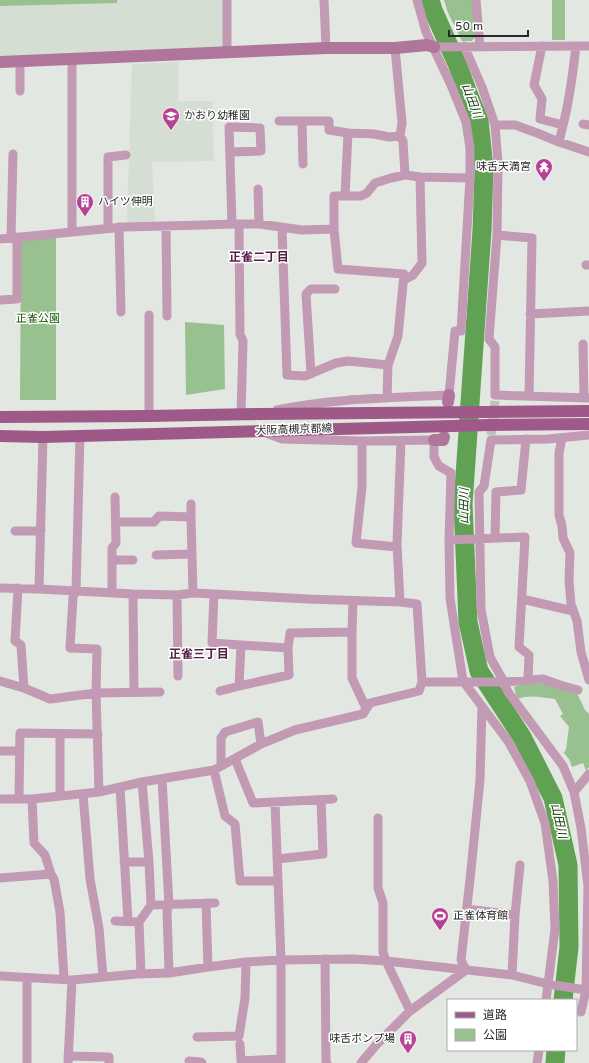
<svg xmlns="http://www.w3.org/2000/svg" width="589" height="1063" viewBox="0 0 589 1063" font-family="Overpass,'Noto Sans JP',sans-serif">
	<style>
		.built { fill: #d5ded3 }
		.green { fill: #99c190 }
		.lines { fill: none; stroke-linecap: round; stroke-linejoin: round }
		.river { stroke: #61a153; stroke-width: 19 }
		.street-tunnel { stroke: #bdc1bd; stroke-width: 9; stroke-dasharray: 9 4.5; stroke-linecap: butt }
		.street { stroke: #c29ab3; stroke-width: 9 }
		.secondary { stroke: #af759a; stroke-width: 12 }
		.primary { stroke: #9f5988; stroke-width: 12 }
		.labels { text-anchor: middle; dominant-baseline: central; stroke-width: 3; stroke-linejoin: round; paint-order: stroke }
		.poi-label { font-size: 11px; fill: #272927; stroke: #fff; text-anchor: start }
		.park-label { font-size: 11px; fill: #175601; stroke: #fff }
		.street-label { font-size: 11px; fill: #272927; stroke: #fff }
		.water-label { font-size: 12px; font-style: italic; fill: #18430d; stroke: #fff }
		.neighbourhood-label { font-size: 12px; font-weight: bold; fill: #561d45; stroke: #fff }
	</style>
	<rect width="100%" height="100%" fill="#e3e7e2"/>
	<path class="built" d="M0,0H223V48L0,57Z
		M179,62L178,101H212L214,161L152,162L155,223L130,224L127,221L132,64Z"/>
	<path class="green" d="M0,0H117V3L0,6Z
		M444,0H472L476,35L472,41H462L448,13Z
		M552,0H565V40H552Z
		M56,236V400H20L21,239Z
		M185,322L224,325L225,389L186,395Z
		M523,684H549L576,691L585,710L589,714V767L586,771L583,763L572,767L569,759L564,753L566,749L569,727L560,716L563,714L555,699C543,698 530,694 518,699L516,695L514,687Z"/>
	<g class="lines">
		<path class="river" d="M430,0L433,10L458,66L469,96L479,120L484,169L482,230L463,504L468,622L479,671L522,737L553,798L568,865L569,947L563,1000
			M555,1063L556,1050"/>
		<path class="street-tunnel" d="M491,435L495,401"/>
		<path class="street" d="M324,0L326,48
			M476,0L480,47
			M464,46L482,87L495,125L498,163L497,235L489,339L495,347V395L589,398
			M542,46L534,85L542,99L540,119L563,125L559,142
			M434,47L589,46
			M227,53V0
			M20,61V91
			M279,121H329V130L348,133L374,134L389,137L400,136L402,123L395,48
			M302,121L303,164
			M583,124L589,125
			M495,125H515L537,133L559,142L589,152
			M563,125C570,99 573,72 576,46
			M400,136L403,141L405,175
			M230,152L261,151L260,128L229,127L232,224
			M258,189L259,224
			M345,196L348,133
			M239,225L240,334L243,341L241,414
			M166,226L167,316
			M119,227L121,312
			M108,228V157L126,155
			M282,228L287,375L305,376L336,363L348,361L388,365
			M72,231V60
			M497,235L532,238L529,396
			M11,237L13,154
			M0,239L124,227L204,225L232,224H259L302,230L334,229
			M586,265H589
			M404,280L413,275L422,263L420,177L470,178
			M0,300L17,299V237
			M530,314L589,311
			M149,315V416
			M583,344L584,398
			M311,374L306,294L311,289H335
			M387,398L388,365L398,336L404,274L338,269L334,229V196H361L367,193L375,183L391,178L405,175L420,177
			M277,410C334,398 392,398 449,395L455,331H461L470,178V148L466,122L451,85L426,32L417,0
			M266,433L282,439L362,441L434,440V457L439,466L451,473L449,540L450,598L463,681L508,741L530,781L545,823L553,881L555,929L546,1000
			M80,435L76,591L73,597L70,648L97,649L96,693L99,792
			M562,438L559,453V515L562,526L563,538L570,553L569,580L571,604L577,621L581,652L589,680
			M362,441V487L356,543L397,547
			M191,504V517L193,593
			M116,522H154L159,516L191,517
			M15,531H41
			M495,538L496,492L521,490L526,439
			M449,540L525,537L519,647L529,655L528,679
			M156,555L192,554
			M113,560H133
			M0,588L39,589L133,594L177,595L193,593L214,594L308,599L400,602
			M18,588L15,641L21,645L24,688
			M39,589L43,437
			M112,593V548L116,543L115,497
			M133,594L134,692
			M214,594L212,643L288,648L289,675L239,686L220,691
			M177,595L178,676
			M522,599L573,611
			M353,601L352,632V678L366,708
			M288,648L290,633L352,632
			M0,681L24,688L50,699L96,693L160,692
			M422,682H504L543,679L560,685L578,690
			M239,686L241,645
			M60,734V796
			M0,751H20
			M235,759L253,803L333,799
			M221,766V738L225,732L258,722L261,744
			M214,770L225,816L235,824L240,881H278
			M162,779L169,905L167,911L169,973
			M142,782L149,862L151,905
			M120,787L128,921
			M574,792L589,774
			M83,794L90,879L99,928L103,977
			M0,799H32L99,792L142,782L214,770L261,744L295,730L363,714L370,703L419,691L422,682L417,604L400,602L397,544L401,441
			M19,799L20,733L98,734
			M32,799L34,843L45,855L51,874L54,879L60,912L64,979
			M275,802L281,960V1063
			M378,818V888L383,903V952L386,961L410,1011
			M277,859L323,854L321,800
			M124,862H149
			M0,878L51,874
			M206,903L208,967
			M467,909L515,915L512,975
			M515,915L520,865
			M115,921L139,922L151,905L215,903
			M139,922L141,974
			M325,959L326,1062L327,1063
			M466,970L461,960L471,870L480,780L482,706
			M0,976L72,980L137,974L169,973L208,967L246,962L281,960L353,959L386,961L512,975L548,984L586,990
			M581,1012L586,990L588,886L581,828L574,792L563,766L508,692L504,682L490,657L481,609L479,492L484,486L491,440L548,439L589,435
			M197,1037L239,1036L245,998L246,962
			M240,1044L241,1061L281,1059
			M68,1056L109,1057V1063
			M189,1061L201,1062L202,1063
			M27,1063V978
			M68,1063L72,980
			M361,1063L377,1044L410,1011L466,970
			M537,1063L539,1050"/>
		<path class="secondary" d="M0,62L326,48H395L427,45L434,47
			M448,402L449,395
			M434,440H443L444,437"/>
		<path class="primary" d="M0,417L149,416L260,414L589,411
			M0,436L43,437L489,425L589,424"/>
	</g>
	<defs>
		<symbol id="school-pin" viewBox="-11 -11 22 30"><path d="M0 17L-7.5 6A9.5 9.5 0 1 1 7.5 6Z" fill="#b84196" stroke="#fff"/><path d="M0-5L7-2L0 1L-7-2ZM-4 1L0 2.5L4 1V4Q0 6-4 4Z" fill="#fff"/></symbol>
		<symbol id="temple-pin" viewBox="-11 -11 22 30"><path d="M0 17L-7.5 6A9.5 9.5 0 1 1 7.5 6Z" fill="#b84196" stroke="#fff"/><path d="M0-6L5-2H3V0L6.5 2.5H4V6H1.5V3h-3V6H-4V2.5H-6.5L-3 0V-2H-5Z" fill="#fff"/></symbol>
		<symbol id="building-pin" viewBox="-11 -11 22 30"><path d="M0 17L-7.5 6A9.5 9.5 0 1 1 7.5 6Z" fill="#b84196" stroke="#fff"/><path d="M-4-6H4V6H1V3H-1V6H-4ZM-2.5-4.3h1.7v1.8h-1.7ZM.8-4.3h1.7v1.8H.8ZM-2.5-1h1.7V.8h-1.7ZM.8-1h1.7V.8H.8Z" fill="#fff"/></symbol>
		<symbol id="stadium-pin" viewBox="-11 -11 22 30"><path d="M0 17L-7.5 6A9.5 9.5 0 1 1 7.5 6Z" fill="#b84196" stroke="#fff"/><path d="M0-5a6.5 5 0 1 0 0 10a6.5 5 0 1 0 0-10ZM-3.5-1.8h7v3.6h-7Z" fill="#fff"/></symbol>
	</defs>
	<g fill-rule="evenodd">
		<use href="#school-pin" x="161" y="106" width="20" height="27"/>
		<use href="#temple-pin" x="534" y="157" width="20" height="27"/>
		<use href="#building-pin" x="75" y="192" width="20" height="27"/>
		<use href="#stadium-pin" x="430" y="906" width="20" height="27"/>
		<use href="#building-pin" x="398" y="1029" width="20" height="27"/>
	</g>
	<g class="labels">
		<g class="poi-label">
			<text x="184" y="116">かおり幼稚園</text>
			<text x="531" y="167" text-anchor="end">味舌天満宮</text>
			<text x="98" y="202">ハイツ伸明</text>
			<text x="453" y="916">正雀体育館</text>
			<text x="395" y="1039" text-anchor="end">味舌ポンプ場</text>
		</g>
		<g class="park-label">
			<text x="38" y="319">正雀公園</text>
		</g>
		<g class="street-label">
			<text transform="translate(294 430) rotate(-2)">大阪高槻京都線</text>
		</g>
		<g class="water-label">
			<text transform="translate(471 101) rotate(69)">山田川</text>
			<text transform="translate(465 506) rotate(-90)">山田川</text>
			<text transform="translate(558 821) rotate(77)">山田川</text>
		</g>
		<g class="neighbourhood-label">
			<text x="259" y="258">正雀二丁目</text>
			<text x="199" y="655">正雀三丁目</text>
		</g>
	</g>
	<rect x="447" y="999" width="130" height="52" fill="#ffffff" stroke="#a9a9a9"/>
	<rect x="455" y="1012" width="20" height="6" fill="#9f5988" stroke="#a9a9a9"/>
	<text x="483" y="1019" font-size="12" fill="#272927">道路</text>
	<rect x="455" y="1029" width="20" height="12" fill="#99c190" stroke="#a9a9a9"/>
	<text x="483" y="1039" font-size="12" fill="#272927">公園</text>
	<path d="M449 30v6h79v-6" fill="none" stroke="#272927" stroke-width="2"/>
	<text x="455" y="30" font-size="12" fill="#272927" stroke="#ffffff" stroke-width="3" paint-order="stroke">50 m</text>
</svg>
